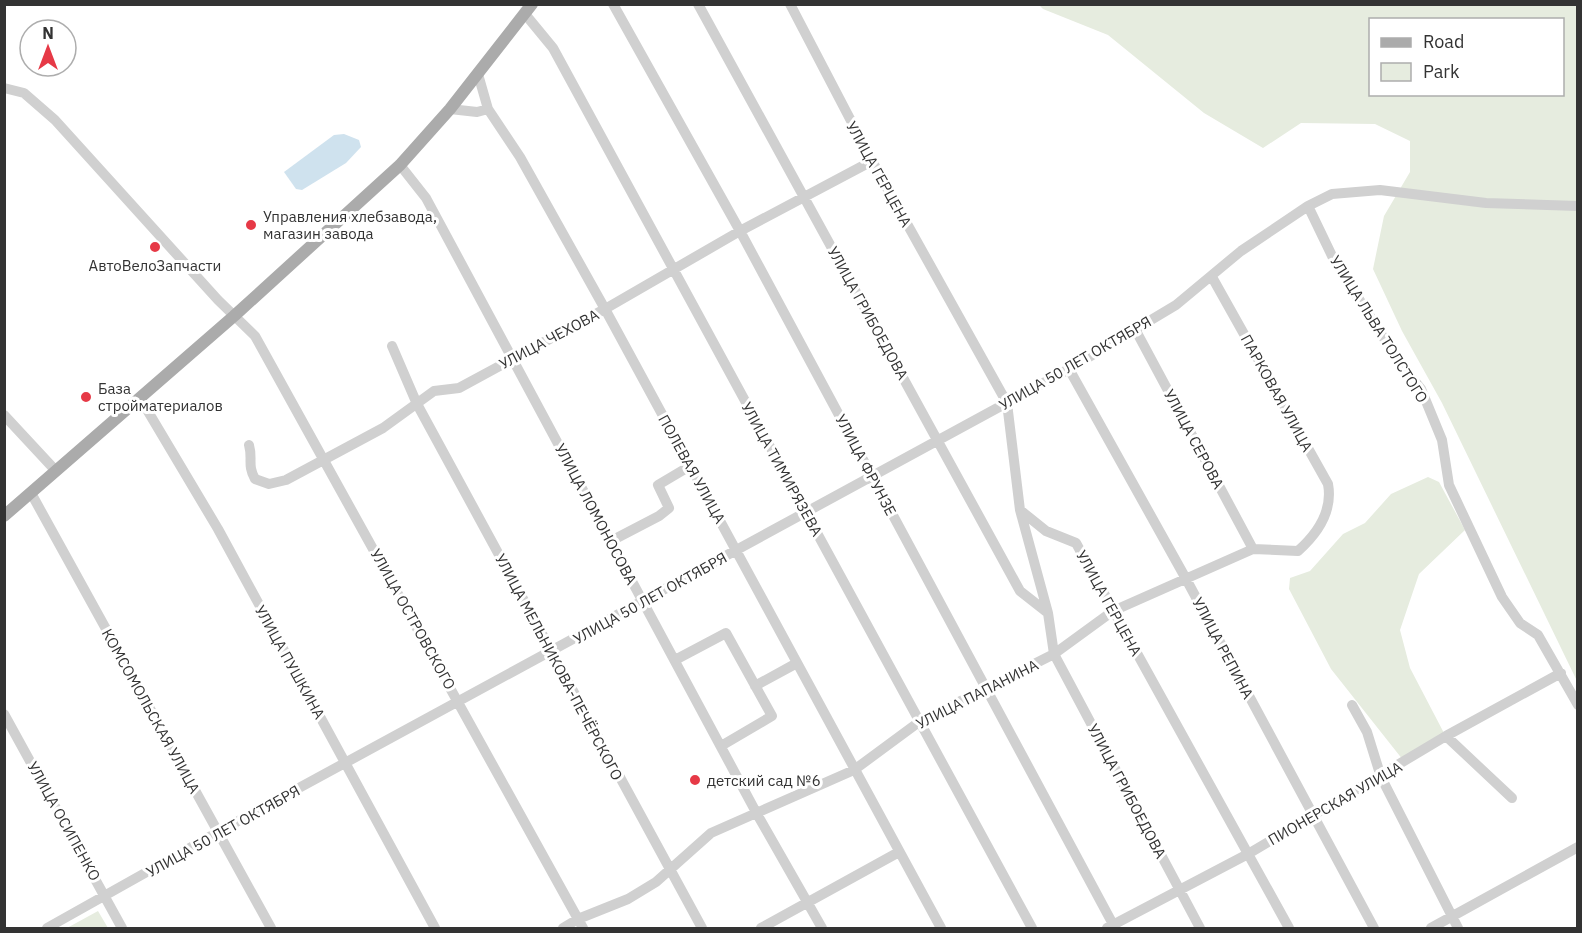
<svg xmlns="http://www.w3.org/2000/svg" width="1582" height="933" viewBox="0 0 1582 933" font-family="'IBM Plex Sans',sans-serif">
	<style>
		.green { fill: #e6ecdf; fill-rule: evenodd }
		.water { fill: #cfe2ee }
		.lines { fill: none; stroke-linecap: round; stroke-linejoin: round }
		.minor { stroke: #d0d0d0; stroke-width: 10 }
		.major { stroke: #ababab; stroke-width: 12 }
		.poi-dot { fill: #e63946; stroke: #fff; stroke-width: 2 }
		.labels { text-anchor: middle; dominant-baseline: central; stroke-width: 6; stroke-linejoin: round; paint-order: stroke }
		.street-label { font-size: 15px; fill: #333; stroke: #fff }
		.poi-label { font-size: 15px; fill: #333; stroke: #fff; text-anchor: start }
	</style>
	<rect width="100%" height="100%" fill="#fff"/>
	<path class="green" d="M1039,5H1577V681L1442,403L1402,331L1373,269L1384,216L1410,172V141L1375,124L1301,123L1263,148L1204,113L1108,35L1043,9ZM1370,20H1562V94H1370Z
		M1428,477L1439,482L1465,530L1419,574L1400,630L1410,668L1445,735L1403,760L1331,669L1289,589L1290,578L1310,571L1343,534L1365,523L1391,494Z
		M98,911L108,928H67Z"/>
	<path class="water" d="M344,134L359,140L361,147L346,163L302,190L296,189L284,172L334,135Z"/>
	<g class="lines">
		<path class="minor" d="M613,4L740,231L1115,928
			M698,4L1020,591L1048,613
			M790,4L872,161L1007,403L1020,510L1046,531L1076,543L1289,928
			M525,14L553,48L1032,928
			M478,74L488,109L520,157L605,309L941,928
			M4,88L24,93L55,120L218,300L255,336L583,928
			M450,109L477,112L488,109
			M400,165L426,198L757,814L822,928
			M1308,206L1334,260L1399,362L1421,389L1442,440L1449,485L1502,597L1520,623L1538,635L1578,705
			M1135,329L1253,549
			M392,346L417,404L702,928
			M1069,369L1185,577L1374,928
			M140,398L218,529L435,928
			M4,415L56,471
			M249,445C253,459 247,465 255,479L269,484L286,480L383,428L434,391L459,388L605,309L740,231L872,161
			M31,493L271,928
			M1020,510L1048,613L1054,654L1200,928
			M611,541L659,516L669,508L658,485L690,466
			M675,660L726,633L772,716L721,746
			M755,686L797,663
			M1352,705L1367,732L1381,777L1458,928
			M4,714L122,928
			M1446,736L1512,798
			M47,928L218,832L1069,369L1176,305L1241,251L1308,206L1332,194L1380,190L1486,203L1578,206
			M563,928L578,919L628,899L656,882L711,833L854,770L919,722L1054,654L1113,611L1253,549L1298,551C1317,534 1333,511 1328,484L1212,277
			M761,928L899,852
			M1107,928L1248,854L1446,736L1561,673
			M1431,928L1578,847"/>
		<path class="major" d="M4,516L234,316L400,165L450,109L532,4"/>
	</g>
	<g class="poi-dot">
		<circle cx="251" cy="225" r="6"/>
		<circle cx="155" cy="247" r="6"/>
		<circle cx="86" cy="397" r="6"/>
		<circle cx="695" cy="780" r="6"/>
	</g>
	<g class="labels">
		<g class="street-label">
			<text transform="translate(879 174) rotate(61)">УЛИЦА ГЕРЦЕНА</text>
			<text transform="translate(868 313) rotate(61)">УЛИЦА ГРИБОЕДОВА</text>
			<text transform="translate(1379 329) rotate(58)">УЛИЦА ЛЬВА ТОЛСТОГО</text>
			<text transform="translate(549 339) rotate(-28)">УЛИЦА ЧЕХОВА</text>
			<text transform="translate(1075 363) rotate(-30)">УЛИЦА 50 ЛЕТ ОКТЯБРЯ</text>
			<text transform="translate(1277 393) rotate(61)">ПАРКОВАЯ УЛИЦА</text>
			<text transform="translate(1194 439) rotate(62)">УЛИЦА СЕРОВА</text>
			<text transform="translate(866 465) rotate(62)">УЛИЦА ФРУНЗЕ</text>
			<text transform="translate(692 469) rotate(61)">ПОЛЕВАЯ УЛИЦА</text>
			<text transform="translate(782 469) rotate(61)">УЛИЦА ТИМИРЯЗЕВА</text>
			<text transform="translate(596 514) rotate(62)">УЛИЦА ЛОМОНОСОВА</text>
			<text transform="translate(650 598) rotate(-29)">УЛИЦА 50 ЛЕТ ОКТЯБРЯ</text>
			<text transform="translate(1109 603) rotate(61)">УЛИЦА ГЕРЦЕНА</text>
			<text transform="translate(413 619) rotate(61)">УЛИЦА ОСТРОВСКОГО</text>
			<text transform="translate(1223 648) rotate(62)">УЛИЦА РЕПИНА</text>
			<text transform="translate(290 662) rotate(61)">УЛИЦА ПУШКИНА</text>
			<text transform="translate(559 667) rotate(62)">УЛИЦА МЕЛЬНИКОВА-ПЕЧЁРСКОГО</text>
			<text transform="translate(977 694) rotate(-27)">УЛИЦА ПАПАНИНА</text>
			<text transform="translate(151 711) rotate(61)">КОМСОМОЛЬСКАЯ УЛИЦА</text>
			<text transform="translate(1127 791) rotate(62)">УЛИЦА ГРИБОЕДОВА</text>
			<text transform="translate(1335 803) rotate(-30)">ПИОНЕРСКАЯ УЛИЦА</text>
			<text transform="translate(64 821) rotate(61)">УЛИЦА ОСИПЕНКО</text>
			<text transform="translate(223 831) rotate(-29)">УЛИЦА 50 ЛЕТ ОКТЯБРЯ</text>
		</g>
		<g class="poi-label">
			<text x="263" y="216">Управления хлебзавода,<tspan x="263" dy="17">магазин завода</tspan></text>
			<text x="155" y="265" text-anchor="middle">АвтоВелоЗапчасти</text>
			<text x="98" y="388">База<tspan x="98" dy="17">стройматериалов</tspan></text>
			<text x="707" y="780">детский сад №6</text>
		</g>
	</g>
	<rect width="1582" height="933" fill="none" stroke="#333333" stroke-width="12"/>
	<rect x="1369" y="18" width="195" height="78" fill="#ffffff" stroke="#adadad" stroke-width="1.5"/>
	<rect x="1381" y="38" width="30" height="9" fill="#ababab" stroke="#adadad" stroke-width="1.5"/>
	<text x="1423" y="48" font-size="18" fill="#333333">Road</text>
	<rect x="1381" y="63" width="30" height="18" fill="#e6ecdf" stroke="#adadad" stroke-width="1.5"/>
	<text x="1423" y="78" font-size="18" fill="#333333">Park</text>
	<g transform="translate(48 48)"><circle r="28" fill="#ffffff" stroke="#adadad" stroke-width="1.5"/>
	<path d="M0-4.5L10 22L0 15L-10 22Z" fill="#e63946"/>
	<text y="-9" font-size="16" font-weight="bold" text-anchor="middle" fill="#333333">N</text>
	</g>
</svg>
